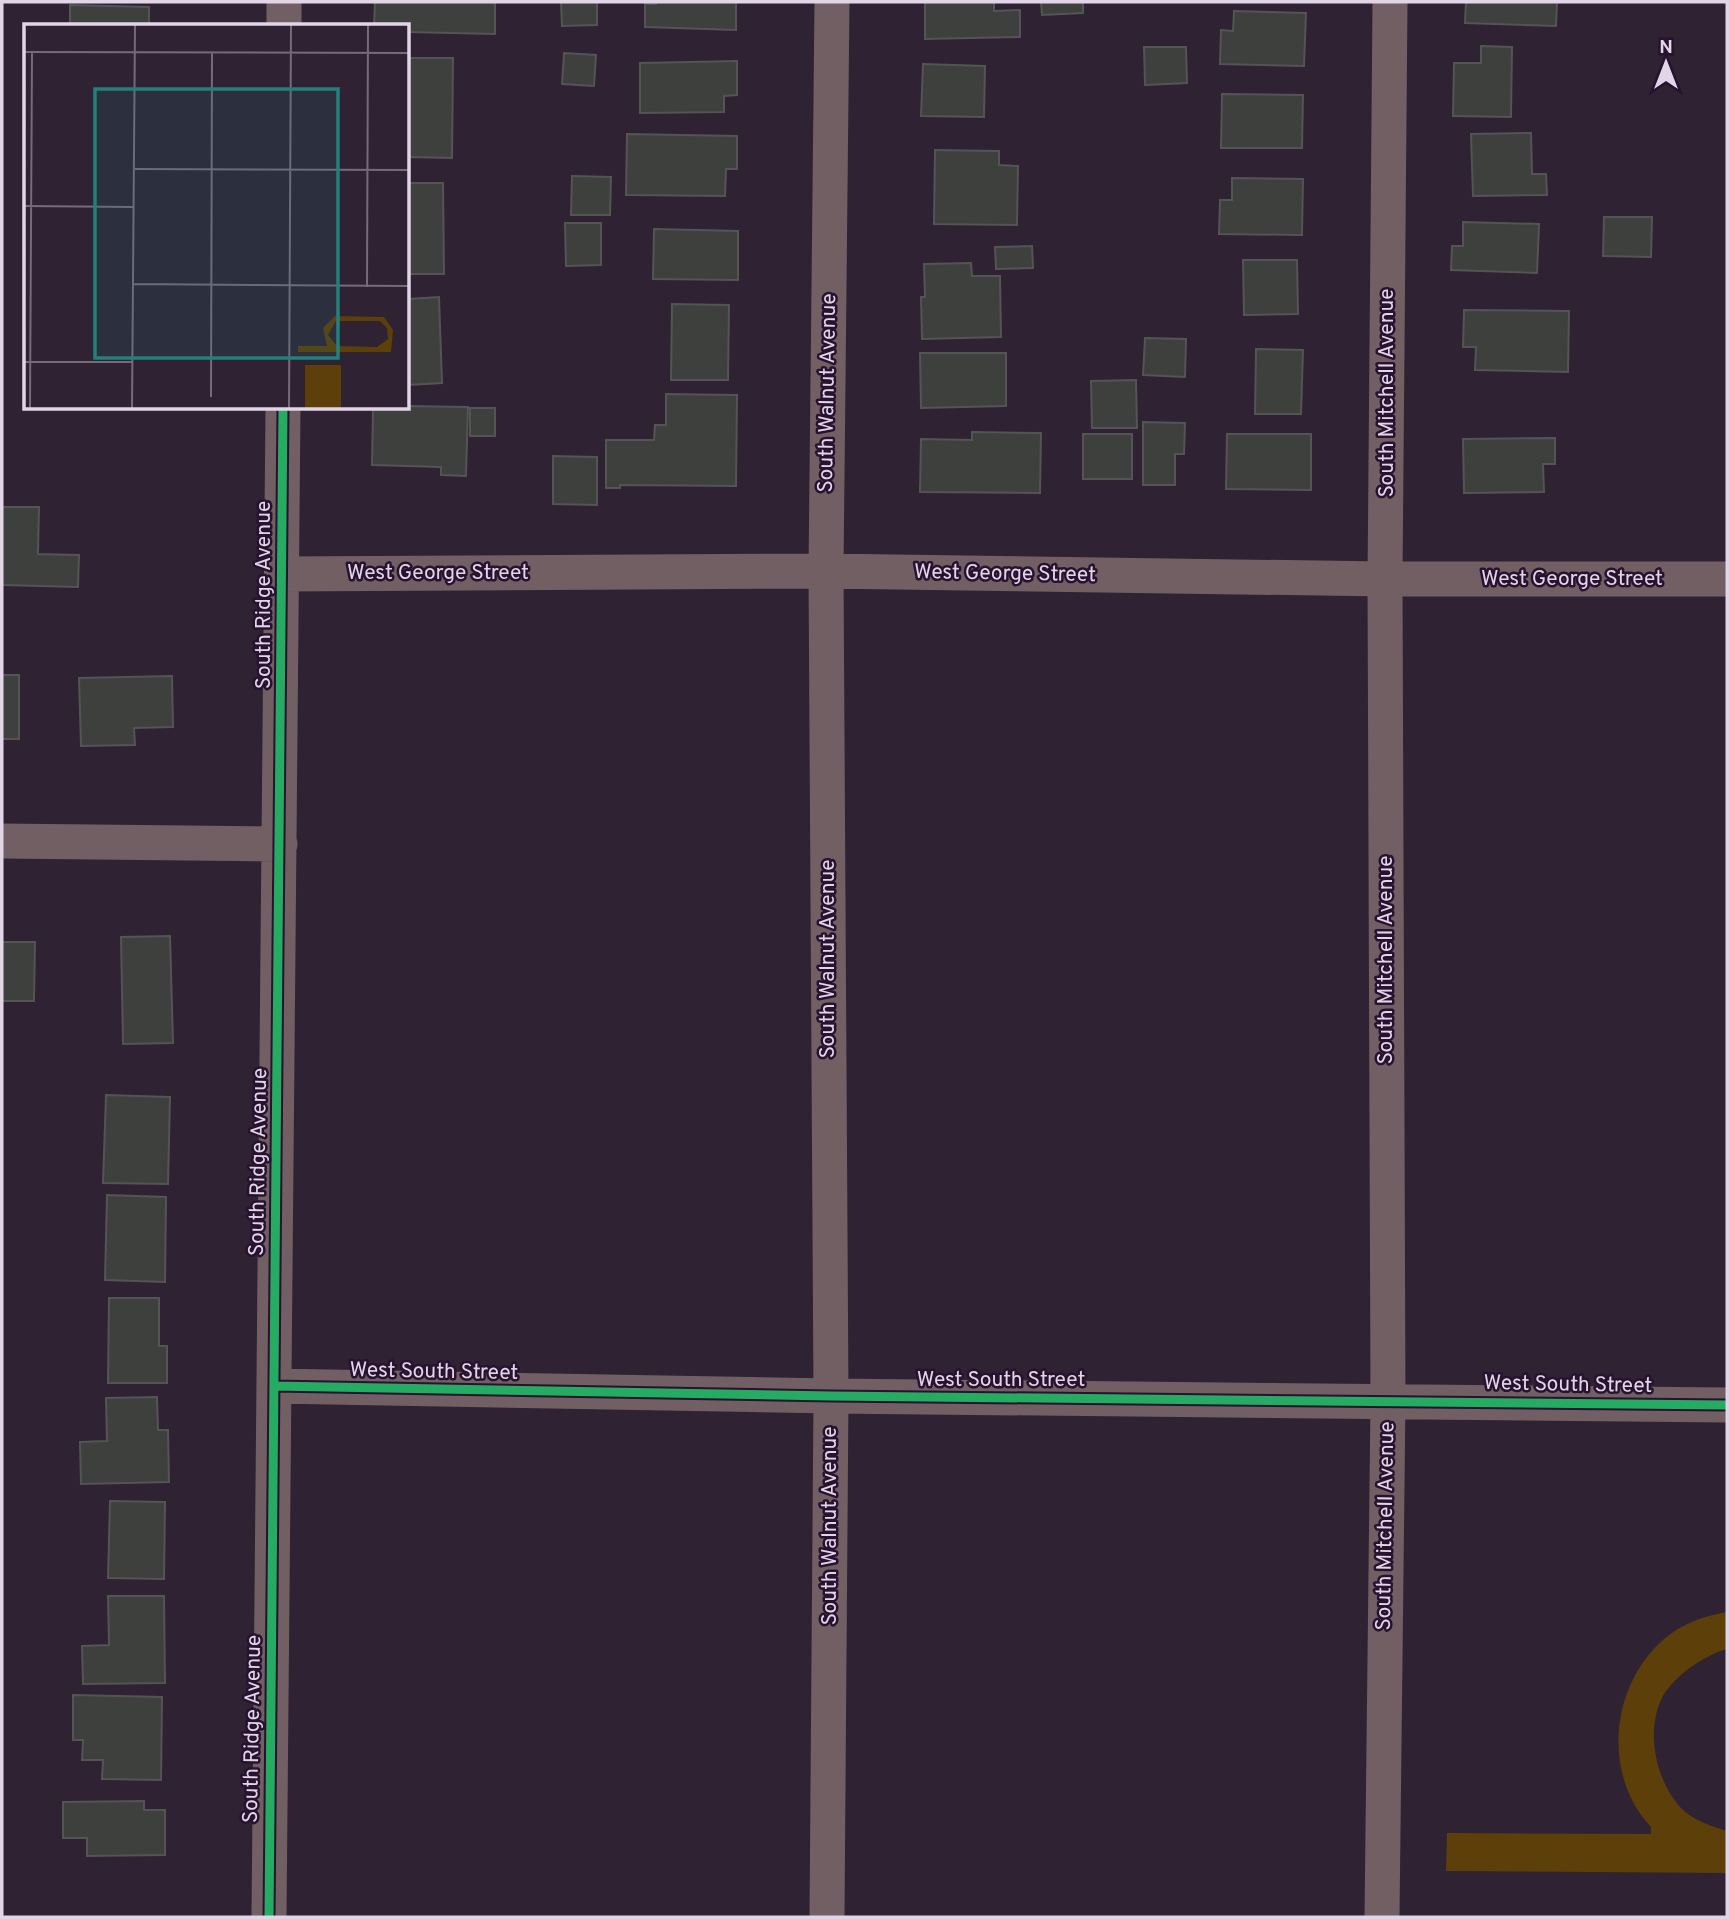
<svg xmlns="http://www.w3.org/2000/svg" width="1729" height="1919" viewBox="0 0 1729 1919" font-family="Overpass,sans-serif">
	<style>
		.green { fill: #5d3f0a }
		.building { fill: #3e403d; stroke: #545455; stroke-width: 2 }
		.lines { fill: none; stroke-linecap: round; stroke-linejoin: round }
		.minor { stroke: #715f63; stroke-width: 35 }
		.cycleway-casing { stroke: #27122f; stroke-width: 13 }
		.cycleway { stroke: #26ab63; stroke-width: 9 }
		.labels { text-anchor: middle; dominant-baseline: central; stroke-width: 5; stroke-linejoin: round; paint-order: stroke }
		.street-label { font-size: 21px; fill: #e3d5e8; stroke: #27122f }
		.inset-road { fill: none; stroke: #766a7b; stroke-width: 2 }
		.view { fill: #24807a; fill-opacity: 0.15; stroke: #24807a; stroke-width: 3.5 }
		.inset-edge { fill: none; stroke: #e3d5e8; stroke-width: 3.5 }
	</style>
	<rect width="100%" height="100%" fill="#2e2233"/>
	<path class="green" d="M1727,1612V1649C1704,1655 1671,1678 1661,1700C1646,1733 1656,1780 1680,1807C1692,1820 1711,1826 1727,1831V1873L1446,1871L1447,1833L1651,1834V1827C1602,1775 1610,1686 1664,1639C1683,1623 1704,1616 1727,1612Z"/>
	<path class="building" d="M375,2H495V34L408,32V26H374Z
		M561,2H597V25L562,26Z
		M656,2H736V30L645,27V4H656Z
		M925,2H994V11L1020,10V37L925,39Z
		M1041,2H1083V13L1042,15Z
		M1466,2H1557L1556,26L1465,23Z
		M70,5L149,7V26H70Z
		M1234,11L1306,13L1304,66L1220,64L1221,30L1233,31Z
		M1481,46L1512,47L1511,117L1453,116L1454,63H1481Z
		M1144,47H1186L1187,83L1145,85Z
		M564,53L596,55L594,86L562,84Z
		M408,58H453L452,158L408,157Z
		M737,61V95L724,96V112L640,113V63Z
		M923,64L985,66L984,117L921,116Z
		M1222,94L1303,95L1302,148H1221Z
		M1531,133L1532,174H1546L1547,195L1473,196L1471,134Z
		M627,134L737,136V169H726L725,196L626,195Z
		M935,150L999,151V165L1018,166L1017,225L934,224Z
		M572,176L611,177L610,215H571Z
		M1232,178L1303,179L1302,235L1219,234L1220,200H1232Z
		M408,183H443L444,274H408Z
		M1604,217H1652L1651,257L1603,256Z
		M1463,222L1539,224L1537,273L1451,270L1452,246H1463Z
		M565,223H601V265L566,266Z
		M654,229L738,231V280L653,279Z
		M1032,246L1033,268L996,269L995,247Z
		M1243,260H1297L1298,314L1244,315Z
		M971,263L972,276H1000L1001,337L922,339L921,297H925L924,264Z
		M439,297L442,383L408,385V299Z
		M672,304L729,305L728,380H671Z
		M1464,310L1569,311L1568,372L1475,370L1476,347H1463Z
		M1145,338L1186,339L1185,377L1143,375Z
		M1256,349L1303,350L1301,414H1255Z
		M920,353H1006V406L921,408Z
		M1136,380L1137,428H1092L1091,381Z
		M666,394L737,395L736,486L620,485V488H606V440H654L655,425H666Z
		M408,406L468,407L466,476L441,475V467L372,465L373,408H408Z
		M470,408H495V436H470Z
		M1143,422L1185,423L1184,454H1175V485H1143Z
		M972,432L1041,433L1040,493L920,492L921,439L972,440Z
		M1083,434H1132V479H1083Z
		M1227,434H1311V490L1226,489Z
		M1555,438V464H1543L1544,492L1464,493L1463,439Z
		M553,456L597,457V505L553,504Z
		M2,507H39L38,554L79,555L78,587L2,585Z
		M2,675H19V739H2Z
		M172,676L173,727L134,728L135,745L81,746L79,678Z
		M170,936L173,1043L123,1044L121,937Z
		M2,942H35L34,1001H2Z
		M106,1095L170,1097L168,1184L103,1183Z
		M107,1195L166,1197L165,1282L105,1280Z
		M109,1298H159V1346H167V1383H108Z
		M157,1397L158,1430H168L169,1482L81,1484L80,1442L107,1441L106,1398Z
		M110,1501L165,1502L164,1579L108,1578Z
		M108,1596H164L165,1683L83,1684L82,1646L109,1645Z
		M73,1695L162,1697L161,1780L102,1779L103,1760H82L83,1740H73Z
		M144,1801V1810H165V1855L87,1856V1838H63V1802Z"/>
	<g class="lines">
		<path class="minor" d="M284,26V2
			M282,574L826,571L1385,579H1727
			M2,841L280,844
			M274,1386L831,1396L1727,1405
			M269,1917L283,408
			M827,1917L831,1396L826,571L832,2
			M1382,1917L1388,1400L1385,579L1390,2"/>
		<defs>
			<path id="cycleway" d="M274,1386L831,1396L1727,1405
				M269,1917L283,408"/>
		</defs>
		<use href="#cycleway" class="cycleway-casing"/>
		<use href="#cycleway" class="cycleway"/>
	</g>
	<g class="labels">
		<g class="street-label">
			<text transform="translate(828 393) rotate(-89)">South Walnut Avenue</text>
			<text transform="translate(1387 393) rotate(-90)">South Mitchell Avenue</text>
			<text x="438" y="573">West George Street</text>
			<text transform="translate(1005 574) rotate(1)">West George Street</text>
			<text x="1572" y="579">West George Street</text>
			<text transform="translate(264 595) rotate(-90)">South Ridge Avenue</text>
			<text transform="translate(828 959) rotate(-90)">South Walnut Avenue</text>
			<text transform="translate(1386 960) rotate(-90)">South Mitchell Avenue</text>
			<text transform="translate(259 1162) rotate(-89)">South Ridge Avenue</text>
			<text transform="translate(434 1372) rotate(1)">West South Street</text>
			<text x="1001" y="1380">West South Street</text>
			<text transform="translate(1568 1385) rotate(1)">West South Street</text>
			<text transform="translate(830 1526) rotate(-90)">South Walnut Avenue</text>
			<text transform="translate(1386 1526) rotate(-89)">South Mitchell Avenue</text>
			<text transform="translate(253 1729) rotate(-89)">South Ridge Avenue</text>
		</g>
	</g>
	<g transform="translate(24 24)">
		<rect width="385" height="385" fill="#2e2233"/>
		<path d="M311,292L360,293L369,306L367,328H274V322H303L299,304ZM312,297H356L363,304L364,315L353,323L313,322L304,311ZM281,341H317V385H281Z" fill="#5d3f0a" fill-rule="evenodd"/>
		<path class="inset-road" d="M0,28L385,29M111,145L385,146M0,182L110,183M109,260L385,262M343,263L344,0M0,338H109M187,373L188,28M6,385L8,28M108,385L111,0M265,385L267,0"/>
		<path class="view" d="M71,65H314V334H71Z"/>
		<rect width="385" height="385" class="inset-edge"/>
	</g>
	<rect width="1729" height="1919" fill="none" stroke="#e3d5e8" stroke-width="7"/>
	<g transform="translate(1666 63)" stroke="#27122f" stroke-width="5" paint-order="stroke">
	<path d="M0-5L12 26L0 18L-12 26Z" fill="#e3d5e8"/>
	<text y="-10" font-size="19" font-weight="bold" text-anchor="middle" fill="#e3d5e8">N</text>
	</g>
</svg>
